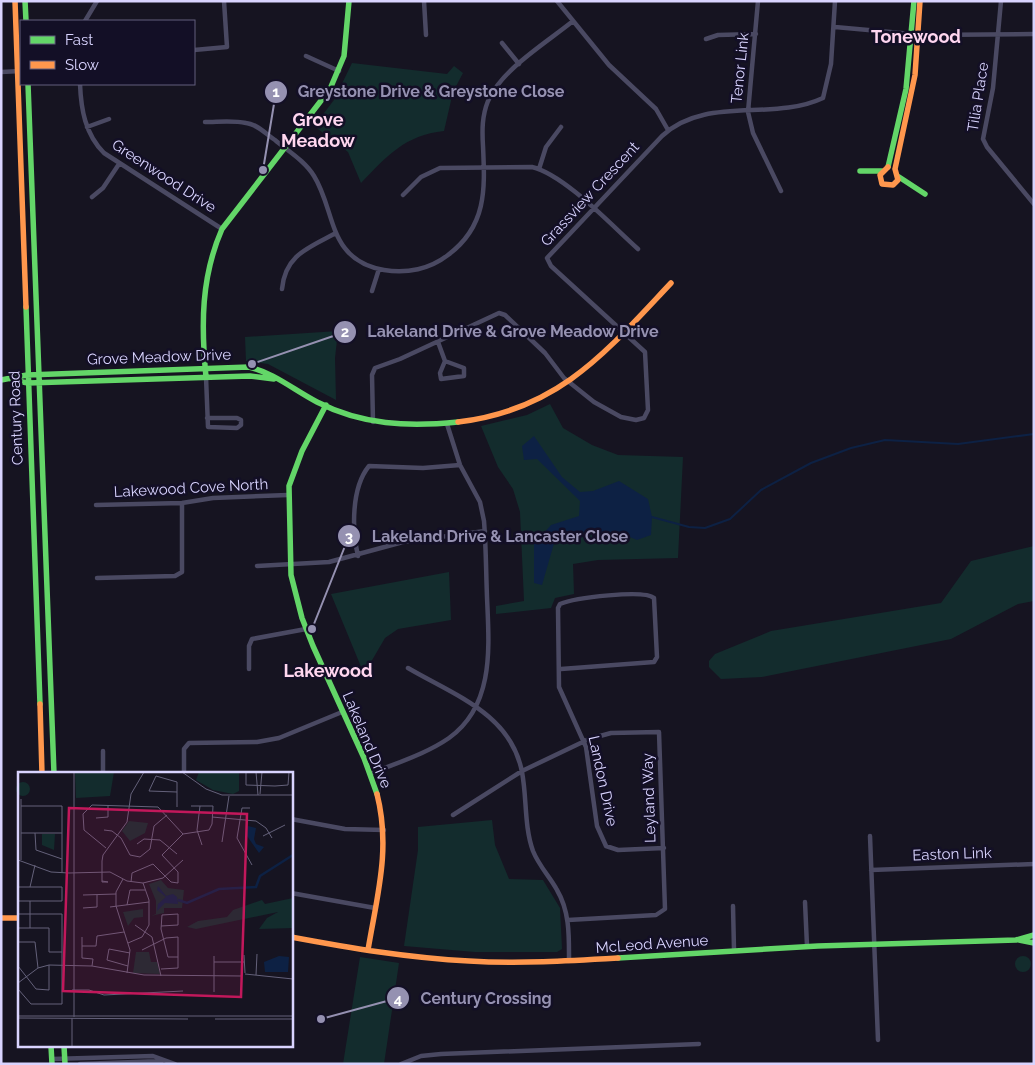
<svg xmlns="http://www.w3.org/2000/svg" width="1035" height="1065" viewBox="0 0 1035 1065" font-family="Raleway,sans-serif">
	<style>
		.green { fill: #132c2d }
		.water { fill: #0d2144 }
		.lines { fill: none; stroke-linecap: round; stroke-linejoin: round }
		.stream { stroke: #0d2144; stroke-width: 2 }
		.street { stroke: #4a4962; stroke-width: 4.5 }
		.fast { stroke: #63d668; stroke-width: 5.5 }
		.slow { stroke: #ff974d; stroke-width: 5.5 }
		.labels { text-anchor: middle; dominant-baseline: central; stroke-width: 5; stroke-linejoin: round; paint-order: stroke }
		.street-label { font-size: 15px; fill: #d9d4ff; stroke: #130f26 }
		.quarter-label { font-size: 18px; font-weight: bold; fill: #ffd6f0; stroke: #130f26 }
		.inset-river { fill: none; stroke: #0d2144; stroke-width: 2.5 }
		.inset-road { fill: none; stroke: #64617a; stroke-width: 1 }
		.view { fill: #c2185b; fill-opacity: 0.15; stroke: #c2185b; stroke-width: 2.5 }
		.inset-edge { fill: none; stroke: #d9d4ff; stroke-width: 2.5 }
		.leader { fill: none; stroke: #9591b1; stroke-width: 2 }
		.callout-dot { fill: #9591b1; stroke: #130f26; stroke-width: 2 }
		.mark-label { font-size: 15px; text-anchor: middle; font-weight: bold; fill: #fff }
		.callout-label { font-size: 16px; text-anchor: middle; font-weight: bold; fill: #9591b1; stroke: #130f26; stroke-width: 5; stroke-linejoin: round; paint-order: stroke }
	</style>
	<rect width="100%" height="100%" fill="#161421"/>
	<path class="green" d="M352,63L447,74L454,66L463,73L453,92L444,131C405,135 387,156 361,183L348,152L314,126L334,100Z
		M338,331L335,358L336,400L268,364L246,361L245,337Z
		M550,404L563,428L592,445L618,455L683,457L678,558L598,560L573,564L574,594L555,598L551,608L496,614V606L524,601L520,512L513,489L498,467L481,426L527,415Z
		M1034,546V601L1018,604L951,639L762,677L721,679L709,667V661L715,654L771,631L941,603L971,561Z
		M449,572L451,620L398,629L385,638L364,674L331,594Z
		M492,820L495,845L509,879L543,880L560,908L562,949L557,952H475L404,946L418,850V827Z
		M1015 964a8 8 0 1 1 16 0a8 8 0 1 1-16 0Z
		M360,957L399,963L384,1064H343Z"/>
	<path class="water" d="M534,436L562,477L580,492L593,491L619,481L648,499L652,517L651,535L637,540L625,535L574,532L555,540L542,585L534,583V544L551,525L579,516L580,501L537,459L524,460L522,446Z"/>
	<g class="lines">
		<path class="stream" d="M652,517L689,527L705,528L730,519L761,490L811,463L851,448L885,440L958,444L1034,434"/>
		<path class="street" d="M424,1L426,35
			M557,1L609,65L656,109L668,130
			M758,1L748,112L753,133L781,191
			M1001,1L993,88L983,139L987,147L1034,204
			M85,21L97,1
			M835,27L923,35L1034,34
			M706,39L718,35L756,34
			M502,43L519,64
			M194,50L227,47L224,1
			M306,56L339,71
			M1,72L21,71
			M80,84C81,109 85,134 104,153L222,229
			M205,122C218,122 233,120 246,123C257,124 266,134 275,140C288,151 305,161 314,176C336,211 327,260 384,270C407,274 430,269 448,255C487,226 485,189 483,146C482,130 482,116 488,101C502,69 546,43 573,21
			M87,127L109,119
			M539,169L546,147L561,127
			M403,195L421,177L440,168L532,167C565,175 612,226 638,249
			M92,197L103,188L119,164
			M282,289C285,255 308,248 336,233
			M372,291L379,269
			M438,342L445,361L464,368V376L441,379L440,373L445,361
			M206,377L208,427L237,428L241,425V420L237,418H207
			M373,422L372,375L375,368L400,359L499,313L505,315L545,353L564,378L594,402L621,417L636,420L644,418L648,410L645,352L551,266L547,258L662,136C706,95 772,122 823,98L831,64L835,1
			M96,505L182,503L213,498L288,495
			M358,556C352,530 351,488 369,466L423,468L460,465
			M257,566L329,562L403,542L485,531
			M97,578L175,576L182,572V503
			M408,668C454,695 511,714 522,772C527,798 524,826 533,851C539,866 550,877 557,890C570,912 569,937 569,961
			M249,669V646L252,639L306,629
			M561,669L654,662L657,657L654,598C644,589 574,598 560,604L558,608L559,687L586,747L597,826L606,846L618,850L664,848
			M103,751V774
			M184,774V749L189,743L257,742L279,738L342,712
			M370,774C396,763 426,754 449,738C495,705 489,646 487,597C486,572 486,546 484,521L480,502L460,465L447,424
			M453,815L522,771L589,739L611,733L659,732L665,909L656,915L568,920
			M291,819L345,829L384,830
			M870,836L878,1040
			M871,870L1034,864
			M291,893L375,908
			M805,902L807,946
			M733,906L734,950
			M52,1059L153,1056L175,1064
			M80,1064L162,1061
			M401,1064L421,1056L441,1054L699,1044"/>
		<path class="fast" d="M25,1L26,21
			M28,84L54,774
			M888,167L906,89L914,1
			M860,171H882
			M899,177L925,194
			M26,307L40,704
			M206,377C201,325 201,277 222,229L330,89L344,56L349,1
			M1,380L27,375L249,367C274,373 294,390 317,402C362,425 408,427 458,422
			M12,380L28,383L250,376L274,379
			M326,405L302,451L289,486L291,575L302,618L313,646L364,758L377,794
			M1019,940L1034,943
			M618,958L818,946L1016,940L1034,935
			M51,1046L52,1064
			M64,1046L65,1064"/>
		<path class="slow" d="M15,1L26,307
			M888,167L880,175L882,184L893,185L898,180L895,169
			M895,169L915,75L920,1
			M458,422C559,410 606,352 671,283
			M40,704L42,774
			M1,918H19
			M291,937C350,948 409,958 469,961C518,964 568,961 618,958
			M368,950C377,896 391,849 377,794"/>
	</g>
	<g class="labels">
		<g class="street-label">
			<text transform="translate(740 68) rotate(-84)">Tenor Link</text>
			<text transform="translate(978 97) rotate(-81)">Tilia Place</text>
			<text transform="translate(164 176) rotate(33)">Greenwood Drive</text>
			<text transform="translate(590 194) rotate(-47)">Grassview Crescent</text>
			<text transform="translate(159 357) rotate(-2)">Grove Meadow Drive</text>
			<text transform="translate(16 418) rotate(-92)">Century Road</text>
			<text transform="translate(191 488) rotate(-3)">Lakewood Cove North</text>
			<text transform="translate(367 740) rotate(67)">Lakeland Drive</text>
			<text transform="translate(603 781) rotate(78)">Landon Drive</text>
			<text transform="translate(649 798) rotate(-92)">Leyland Way</text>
			<text transform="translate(952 854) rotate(-2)">Easton Link</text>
			<text transform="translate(652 944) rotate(-4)">McLeod Avenue</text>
		</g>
		<g class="quarter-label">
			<text x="916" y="36">Tonewood</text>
			<text x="318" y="119">Grove<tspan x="318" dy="21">Meadow</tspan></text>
			<text x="328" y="670">Lakewood</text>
		</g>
	</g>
	<g transform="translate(18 772)">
		<rect width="275" height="275" fill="#161421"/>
		<path d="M57,0H96L92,24L58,26ZM181,0H221V19L215,22L195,18L178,8ZM-2 17a7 7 0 1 1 14 0a7 7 0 1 1-14 0ZM111,49L130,51L127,61L112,69L104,59ZM24,62H37L36,78L24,73ZM143,108L150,116L166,118L164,136H146V141L133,144L138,142V129L131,112ZM275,126V156L241,157L249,146L260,140L178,157L169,155L180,149L209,145L215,138L244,128L247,132ZM125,137V145L116,146L110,154L105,140ZM118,180H131L133,190H139L142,202L115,201Z" fill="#132c2d"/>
		<path d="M230,54L238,56L236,67L238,72L246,75L241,81L229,64ZM140,114L148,124L155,122L159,125L160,132L147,131L139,139L140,132L148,125L139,118ZM261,184L271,185L270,200H247L246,190Z" fill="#0d2144"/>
		<path class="inset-river" d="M160,128L169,131L201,117L238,115L242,104L275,83"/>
		<path class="inset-road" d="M56,0V245M164,0L188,17L204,23H275M228,0V13L257,14L270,13L271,0M238,0L240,23M159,20L131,19L138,4L159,10V35M242,22L244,0M3,34H44V101M182,34L179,58L184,73M232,36H224L219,66L234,93M194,45L238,49L248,56L254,66M78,46L90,45V33M86,58L94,59L103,66L112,83L122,85L132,77L136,54L149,43M3,61H44M17,61L18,78L44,87M245,64L267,53M204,70L211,24M119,72L126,67L142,68L159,82M88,76L66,58L65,42L74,33L140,35L165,62M0,88L33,100L51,101M3,88V27M51,101L92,100L109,109L125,111L145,106L165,88M105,107L98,120V134L112,178L109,201M84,109L90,110H84V89L85,83L109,50L113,22L126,0M113,110L114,101L135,92L153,110L160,111V100L144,83L165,62L191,58L194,52L195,34H173M0,115H44V129H0M12,115L17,93M65,123L98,122M12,129V156M109,133L112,118H127M92,135L131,130M65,136L79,135V123M0,142H44V232H13L0,217M117,153L134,165L143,204M143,154L160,153V142L144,143L143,157L150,185H160M0,156H31V180H44M64,165V186L75,187L74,194M0,170H17L20,196M110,171L124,165L131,153V128L125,111M64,174H78L79,164L106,160M124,178L148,166L160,165V196L143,197M226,183L227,201M196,184V220M196,190H226M0,194L18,217L31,218V193M110,194L89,188L91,177L112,181M227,202L275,207M238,203L239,182M0,211L20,196L31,193L74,194L126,203L224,204M54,218H71L86,223L165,219M0,244H275M0,246L170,247M197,247H275M54,275V246"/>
		<path class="view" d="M51,36L229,42L223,225L45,219Z"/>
		<rect width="275" height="275" class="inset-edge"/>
	</g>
	<path class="leader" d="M263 170L276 92M252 364L345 332M312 629L349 536M321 1019L398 998"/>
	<g class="callout-dot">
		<circle cx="263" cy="170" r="5"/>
		<circle cx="252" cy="364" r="5"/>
		<circle cx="312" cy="629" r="5"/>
		<circle cx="321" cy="1019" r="5"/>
		<circle cx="276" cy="92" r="12"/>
		<circle cx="345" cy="332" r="12"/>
		<circle cx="349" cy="536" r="12"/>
		<circle cx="398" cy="998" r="12"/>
	</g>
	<g class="mark-label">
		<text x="276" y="97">1</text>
		<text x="345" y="337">2</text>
		<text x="349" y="542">3</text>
		<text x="398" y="1004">4</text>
	</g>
	<g class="callout-label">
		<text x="431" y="97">Greystone Drive &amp; Greystone Close</text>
		<text x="513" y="337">Lakeland Drive &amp; Grove Meadow Drive</text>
		<text x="500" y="542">Lakeland Drive &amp; Lancaster Close</text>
		<text x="486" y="1004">Century Crossing</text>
	</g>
	<rect width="1035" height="1065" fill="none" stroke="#d9d4ff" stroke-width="5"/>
	<rect x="20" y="20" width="175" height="65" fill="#130f26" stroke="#625e7d"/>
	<rect x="30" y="36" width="25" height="8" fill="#63d668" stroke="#625e7d"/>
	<text x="65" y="45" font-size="15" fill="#d9d4ff">Fast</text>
	<rect x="30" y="61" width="25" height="8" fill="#ff974d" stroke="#625e7d"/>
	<text x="65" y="70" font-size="15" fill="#d9d4ff">Slow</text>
</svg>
